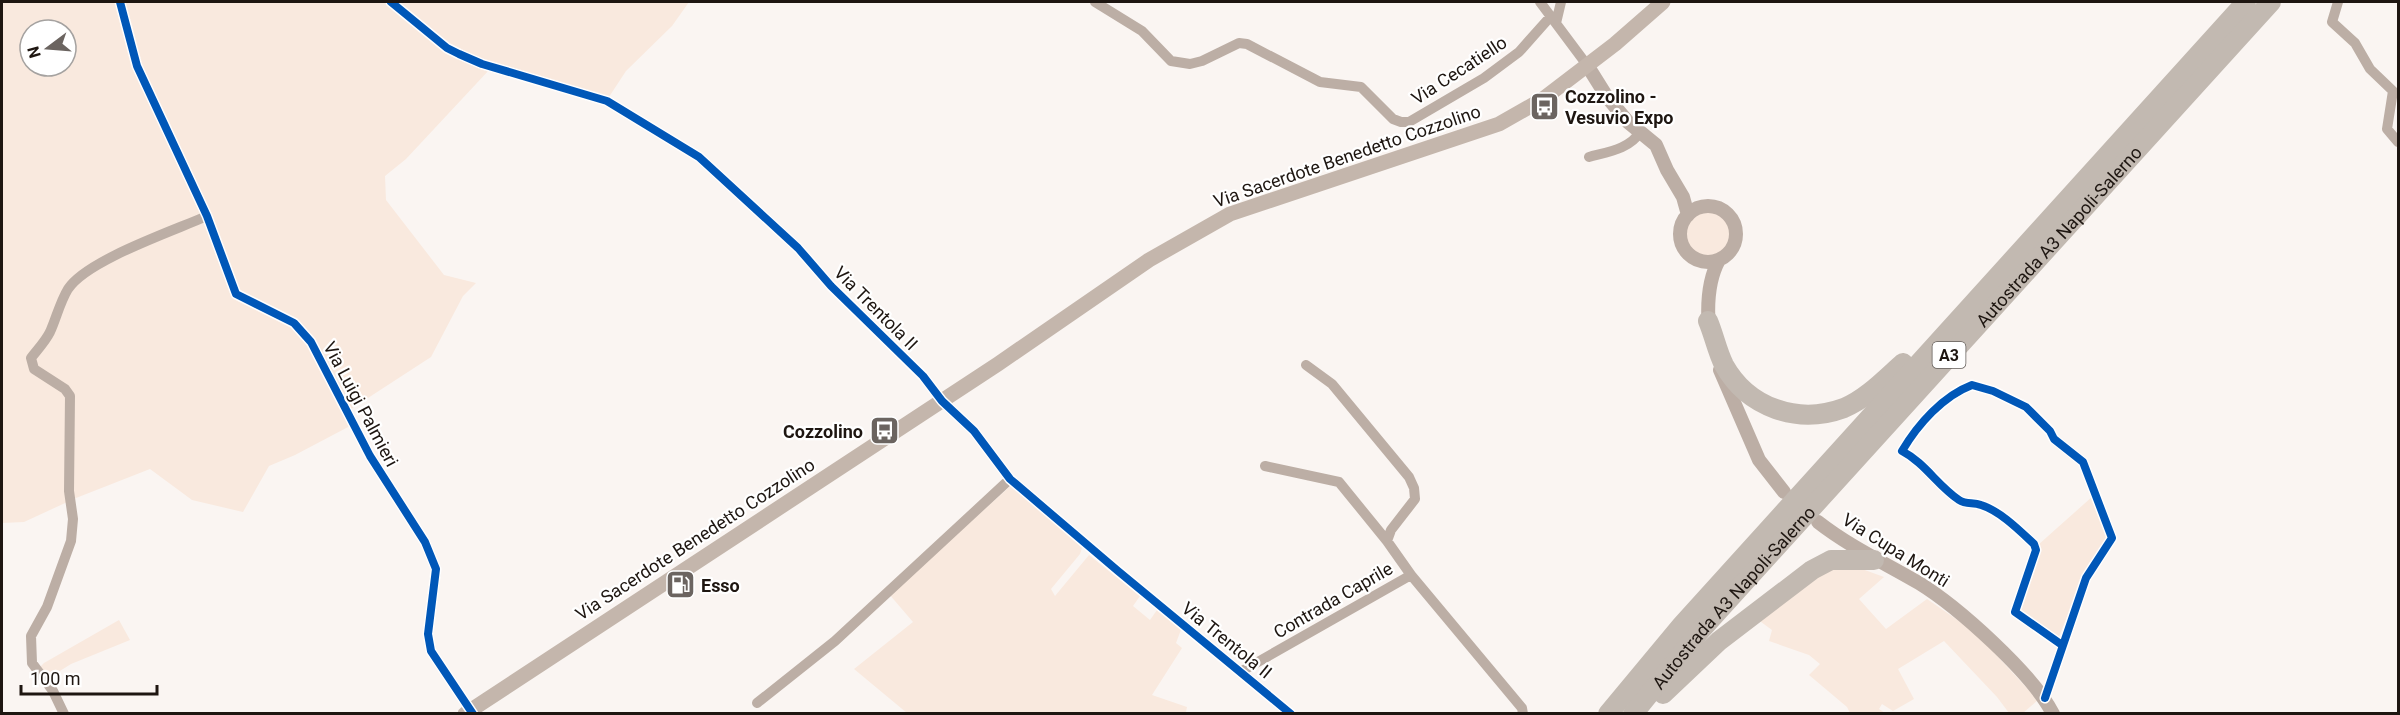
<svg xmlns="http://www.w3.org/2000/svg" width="2400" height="715" viewBox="0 0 2400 715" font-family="Roboto,sans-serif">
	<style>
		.green { fill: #f9e9de; fill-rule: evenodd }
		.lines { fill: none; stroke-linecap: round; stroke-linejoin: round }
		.minor { stroke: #bcaea5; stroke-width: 10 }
		.tertiary { stroke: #bcaea5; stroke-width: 14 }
		.secondary { stroke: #c4b6ac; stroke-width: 15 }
		.motorway { stroke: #c2b9b1; stroke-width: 20 }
		.cycleway-casing { stroke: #fff; stroke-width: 11 }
		.cycleway { stroke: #0057b8; stroke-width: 8 }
		.labels { text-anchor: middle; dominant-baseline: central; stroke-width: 4.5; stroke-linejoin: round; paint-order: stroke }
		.shield { fill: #fff; stroke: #625c58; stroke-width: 1.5 }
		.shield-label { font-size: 16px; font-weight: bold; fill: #1e1611 }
		.street-label { font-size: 18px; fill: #1e1611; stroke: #fff }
		.poi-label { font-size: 18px; font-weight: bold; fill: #1e1611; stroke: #fff; text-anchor: start }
	</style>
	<rect width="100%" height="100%" fill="#faf5f2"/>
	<path class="green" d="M2,2H689L672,26L626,71L605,103L490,69L406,159L385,176L386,200L444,275L476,283L463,296L431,357L351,409L350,426L295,455L269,466L243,512L192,500L150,469L76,498L24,522L2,523ZM30,30H66V66H30Z
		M1686 234a22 22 0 1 1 44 0a22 22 0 1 1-44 0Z
		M1014,483L1082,548L1080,554L1051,589L1055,596L1089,555L1140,596L1133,606L1150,620L1157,610L1182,627L1176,643L1182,648L1152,695L1187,707L1186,712L1190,713H907L854,669L913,622L889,594Z
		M2093,496L2108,536L2105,544L2089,563L2058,639L2020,610L2038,545Z
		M1835,569H1862L1884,577L1859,599L1886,629L1927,599L1975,632L2038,700L2023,713H2009L1997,697L1944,641L1898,669L1914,699L1893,711L1882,704L1879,709L1885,713H1850L1847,707L1809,675L1820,664L1809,655L1769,641L1772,630L1757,619L1821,573Z
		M119,620L130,640L71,664L47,679L39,668L44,663Z"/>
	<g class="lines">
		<path class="minor" d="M120,2L137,66L207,216L236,294L294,323L311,342L370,456L425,542L436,569L428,634L431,651L473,714
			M391,2L447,48L459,54L482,64L607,101L699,157L798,248L831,286L923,376L942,401L974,431L1010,479L1118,571L1291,714
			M1095,2L1142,31L1171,61L1190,64L1202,61L1239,43L1247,44L1320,82L1361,87L1393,119L1401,122H1409L1484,78L1519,52L1551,16
			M1540,2L1587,65
			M2338,2L2332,22L2355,43L2370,69L2393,91L2387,129L2398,142
			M1556,23L1561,2
			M1589,157C1607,152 1630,149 1640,132
			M1306,365L1332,384L1409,477L1414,488L1415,499L1391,530L1387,541
			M1265,466L1339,482L1387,541L1411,575
			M1242,671L1411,575L1522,708L1523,714
			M2045,698L2086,578L2112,538L2083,462L2054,439L2050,431L2026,407L1993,391L1972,385C1943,396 1918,424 1902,451C1925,463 1937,485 1959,500C1966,505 1973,502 1981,505C2000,511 2019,530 2034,544L2036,550L2015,612L2062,645
			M757,703L835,641L1010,479
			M64,714L53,691L32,663L31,636L47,607L71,541L73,519L69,491L70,396L65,389L34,369L31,358C37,350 45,342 50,332C56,319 60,302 68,289C87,260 173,231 207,216"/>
		<path class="tertiary" d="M1587,65L1607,97L1628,122L1656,145L1667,170L1683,197L1688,215
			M1680 234a28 28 0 1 1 56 0a28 28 0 1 1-56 0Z
			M1709,329C1707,306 1708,280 1719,260
			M1720,370L1759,460L1784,492
			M1818,522C1850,547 1885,563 1919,583C1958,607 2033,674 2053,714"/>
		<path class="secondary" d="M465,714L998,364L1149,260L1230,214L1499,124L1543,99L1615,44L1663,2"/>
		<g class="motorway">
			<path d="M1708,321C1714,335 1717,351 1724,365C1748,408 1798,425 1844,408C1866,399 1885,379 1903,363"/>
			<path d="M1663,694L1719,641L1812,570L1831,560H1874"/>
			<path d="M1608,714L1682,625L2246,2"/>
			<path id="s1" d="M1633,714L1701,630L2271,2"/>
		</g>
		<defs>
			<path id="cycleway" d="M120,2L137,66L207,216L236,294L294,323L311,342L370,456L425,542L436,569L428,634L431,651L473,714
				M391,2L447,48L459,54L482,64L607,101L699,157L798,248L831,286L923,376L942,401L974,431L1010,479L1118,571L1291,714
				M2045,698L2086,578L2112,538L2083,462L2054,439L2050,431L2026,407L1993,391L1972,385C1943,396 1918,424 1902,451C1925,463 1937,485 1959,500C1966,505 1973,502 1981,505C2000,511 2019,530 2034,544L2036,550L2015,612L2062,645"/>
		</defs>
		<use href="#cycleway" class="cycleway-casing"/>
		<use href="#cycleway" class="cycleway"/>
	</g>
	<defs>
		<symbol id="bus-square" viewBox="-11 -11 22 22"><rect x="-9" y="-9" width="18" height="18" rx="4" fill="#6b6460" stroke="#fff"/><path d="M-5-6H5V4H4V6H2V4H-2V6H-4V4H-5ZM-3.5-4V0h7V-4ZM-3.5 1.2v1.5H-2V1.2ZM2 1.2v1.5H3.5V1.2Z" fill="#fff"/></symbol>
		<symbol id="fuel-square" viewBox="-11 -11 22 22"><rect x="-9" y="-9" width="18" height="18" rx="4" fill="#6b6460" stroke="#fff"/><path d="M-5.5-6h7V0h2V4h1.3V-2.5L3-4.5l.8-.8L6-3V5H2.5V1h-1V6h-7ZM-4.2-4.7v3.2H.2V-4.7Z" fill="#fff"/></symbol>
	</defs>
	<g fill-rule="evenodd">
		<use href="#bus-square" x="1528" y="90" width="33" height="33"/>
		<use href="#bus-square" x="868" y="414" width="33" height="33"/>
		<use href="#fuel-square" x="664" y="568" width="33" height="33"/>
	</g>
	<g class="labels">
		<rect class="shield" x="1932.5" y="342" width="33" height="26" rx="4.5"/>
		<g class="shield-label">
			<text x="1949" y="355">A3</text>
		</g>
		<g class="street-label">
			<text transform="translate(1459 70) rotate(-33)">Via Cecatiello</text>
			<text transform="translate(1347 156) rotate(-19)">Via Sacerdote Benedetto Cozzolino</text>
			<text stroke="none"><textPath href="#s1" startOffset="640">Autostrada A3 Napoli-Salerno</textPath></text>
			<text transform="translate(876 308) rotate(45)">Via Trentola II</text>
			<text transform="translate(361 404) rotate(62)">Via Luigi Palmieri</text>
			<text transform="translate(695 539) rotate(-33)">Via Sacerdote Benedetto Cozzolino</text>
			<text transform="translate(1896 550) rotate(32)">Via Cupa Monti</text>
			<text stroke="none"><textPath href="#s1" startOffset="154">Autostrada A3 Napoli-Salerno</textPath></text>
			<text transform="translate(1333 600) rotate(-30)">Contrada Caprile</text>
			<text transform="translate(1227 640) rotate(39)">Via Trentola II</text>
		</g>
		<g class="poi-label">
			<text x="1565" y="96">Cozzolino -<tspan x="1565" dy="21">Vesuvio Expo</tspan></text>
			<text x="863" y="431" text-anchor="end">Cozzolino</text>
			<text x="701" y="585">Esso</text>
		</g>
	</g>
	<rect width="2400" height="715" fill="none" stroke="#1e1611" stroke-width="6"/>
	<g transform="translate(48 48) rotate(254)"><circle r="28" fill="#ffffff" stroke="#a5a2a0" stroke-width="1.5"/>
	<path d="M0-4.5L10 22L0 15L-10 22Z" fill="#6b6460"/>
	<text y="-9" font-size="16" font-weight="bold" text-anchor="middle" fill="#1e1611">N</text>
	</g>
	<path d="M21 685v9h136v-9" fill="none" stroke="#1e1611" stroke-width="3"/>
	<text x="30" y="685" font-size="18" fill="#1e1611" stroke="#ffffff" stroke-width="4.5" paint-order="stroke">100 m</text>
</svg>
